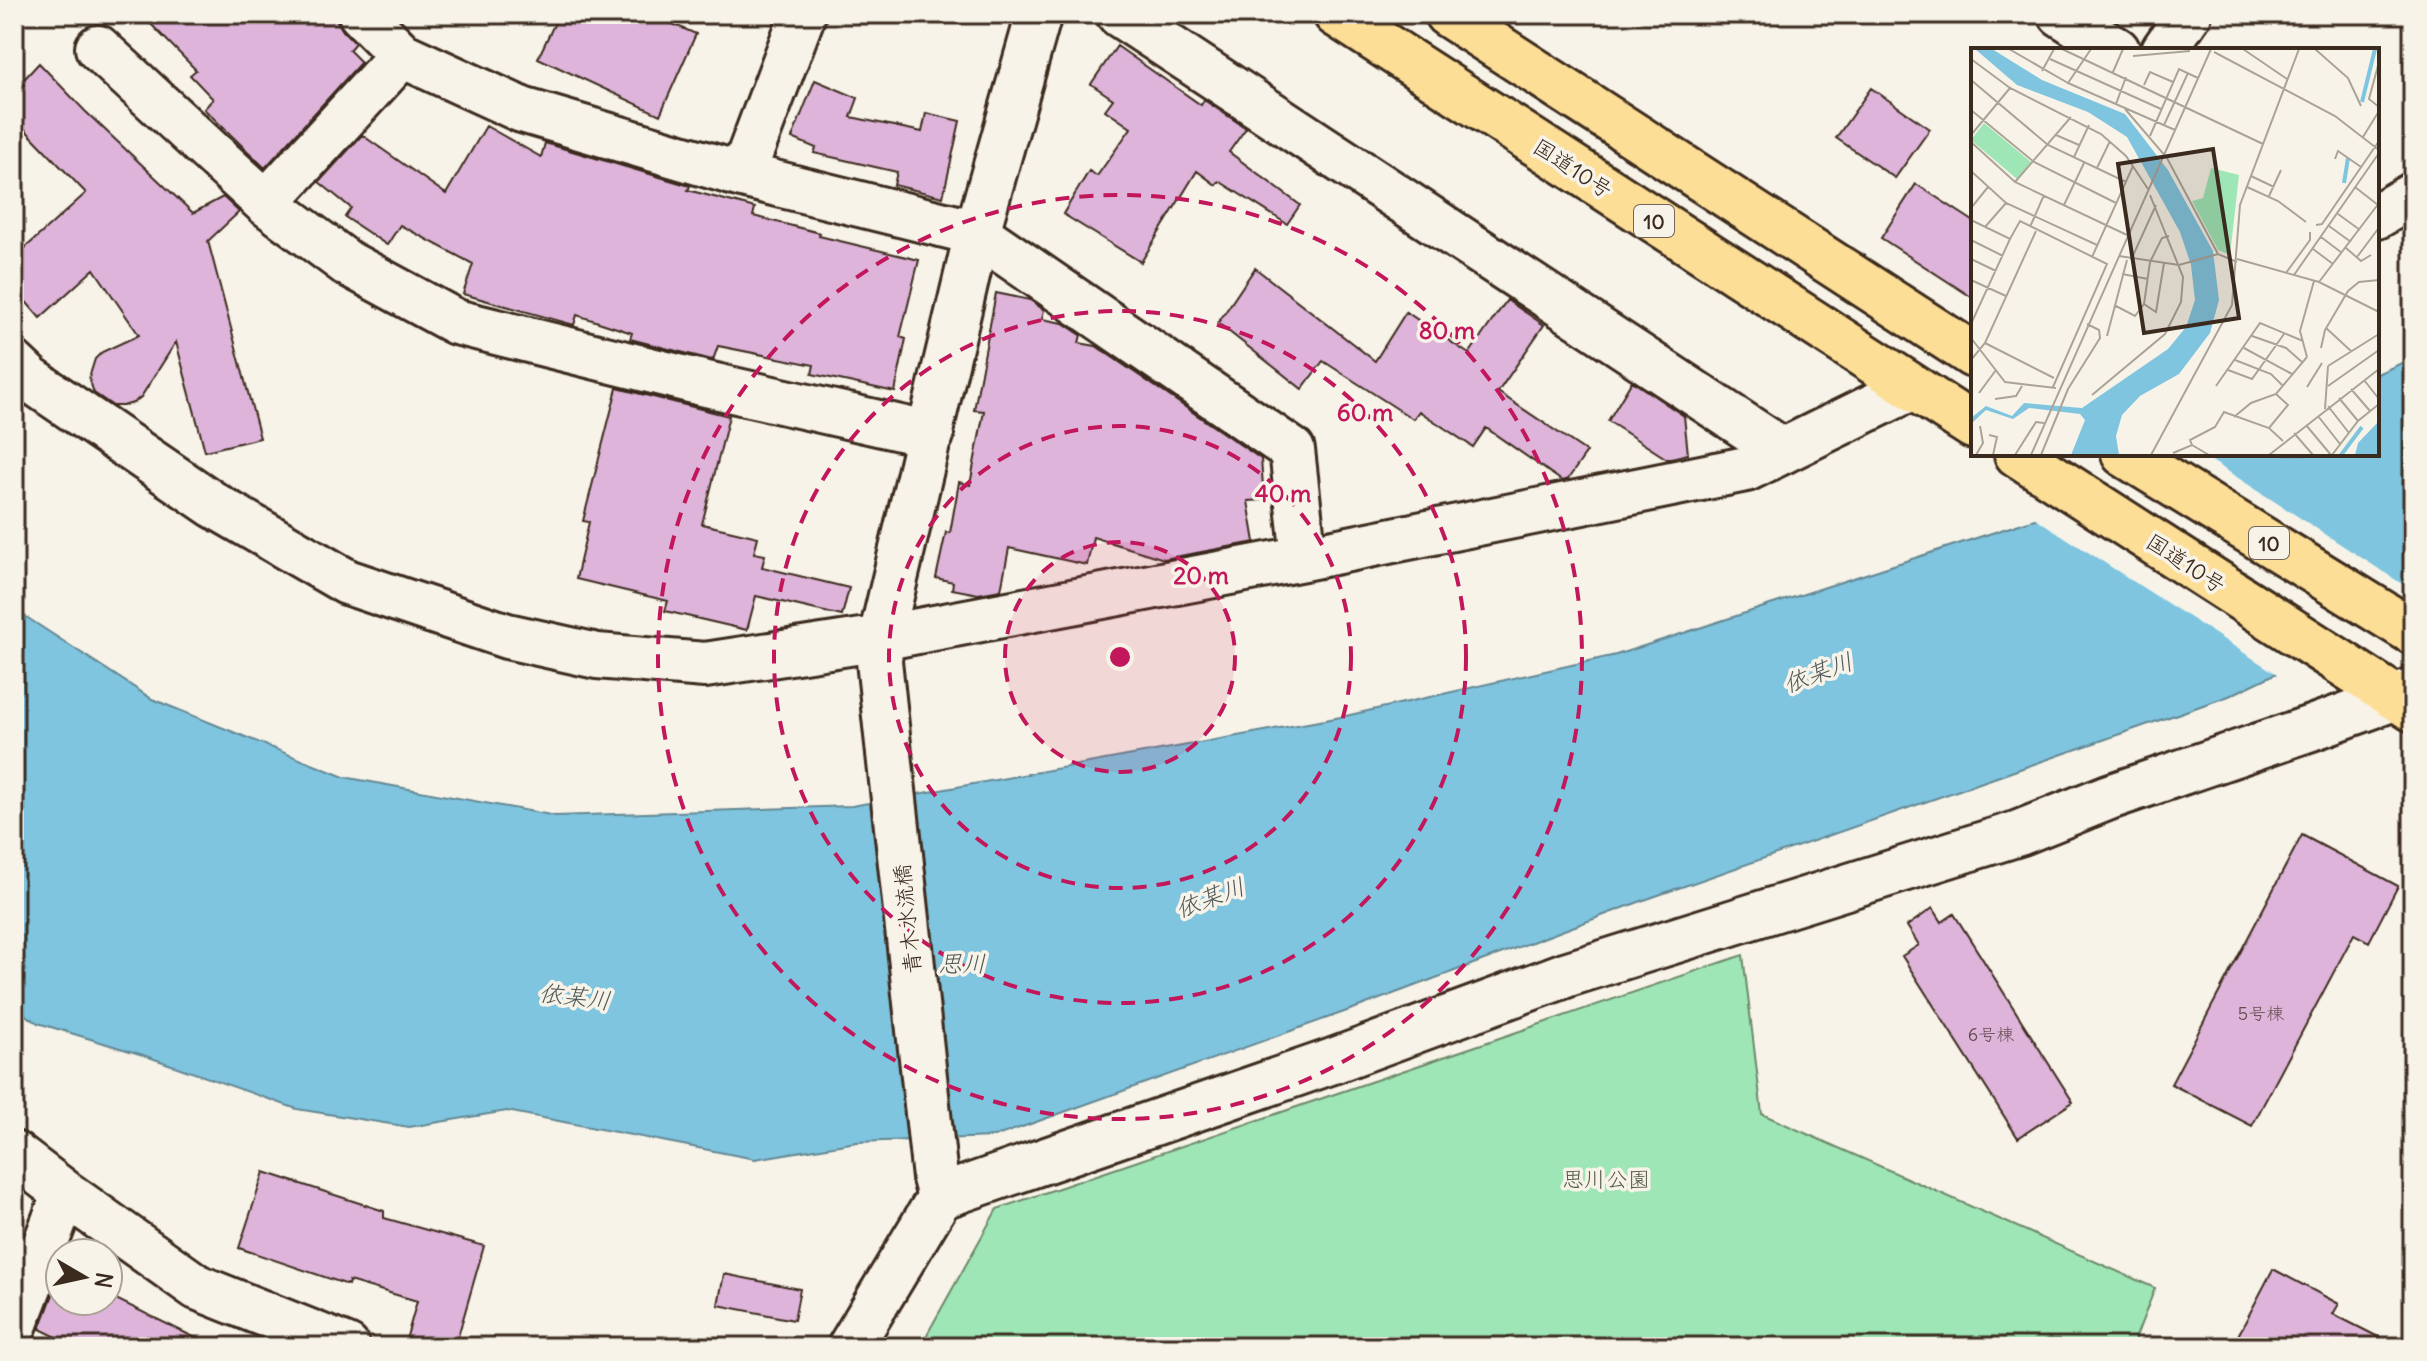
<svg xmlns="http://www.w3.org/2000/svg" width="2427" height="1361" viewBox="0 0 2427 1361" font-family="Delius,'Klee One',sans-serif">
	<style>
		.green { fill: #9ee6b5; stroke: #6c886a; stroke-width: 2 }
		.water { fill: #7fc5e0; stroke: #648792; stroke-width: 2 }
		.pier { fill: #f7f3e8 }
		.building { fill: #deb4da; stroke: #3b2a1e; stroke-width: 2 }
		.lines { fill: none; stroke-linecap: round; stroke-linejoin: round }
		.minor-casing { stroke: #3b2a1e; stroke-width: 50 }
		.highway-casing { stroke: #3b2a1e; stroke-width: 50 }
		.minor { stroke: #f7f3e8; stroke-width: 44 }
		.highway { stroke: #fdde96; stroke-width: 44 }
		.ring { fill: none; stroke: #c2185b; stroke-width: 4; stroke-dasharray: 14 10 }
		.labels { text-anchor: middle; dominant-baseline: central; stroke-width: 7; stroke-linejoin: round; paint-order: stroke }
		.number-label { font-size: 18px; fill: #644c4d }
		.shield { fill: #f7f3e8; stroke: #73665b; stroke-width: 2 }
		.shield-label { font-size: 20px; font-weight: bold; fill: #3b2a1e }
		.street-label { font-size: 22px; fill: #3b2a1e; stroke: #f7f3e8 }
		.park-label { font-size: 22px; fill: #545944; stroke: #f7f3e8 }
		.water-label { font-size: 24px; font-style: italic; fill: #4f5858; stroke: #f7f3e8 }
		.inset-river { fill: none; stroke: #7fc5e0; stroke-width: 4 }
		.inset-road { fill: none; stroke: #aca397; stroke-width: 2 }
		.view { fill: #3b2a1e; fill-opacity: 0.15; stroke: #3b2a1e; stroke-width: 4 }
		.inset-edge { fill: none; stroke: #3b2a1e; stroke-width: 4 }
		.centre { fill: #c2185b; stroke: #f7f3e8; stroke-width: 4 }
		.ring-label { font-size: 24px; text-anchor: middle; font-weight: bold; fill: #c2185b; stroke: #f7f3e8; stroke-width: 7; stroke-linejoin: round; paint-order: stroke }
	</style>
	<rect width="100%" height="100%" fill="#f7f3e8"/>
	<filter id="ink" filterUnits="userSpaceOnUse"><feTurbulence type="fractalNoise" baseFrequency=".0125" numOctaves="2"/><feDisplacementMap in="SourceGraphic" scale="16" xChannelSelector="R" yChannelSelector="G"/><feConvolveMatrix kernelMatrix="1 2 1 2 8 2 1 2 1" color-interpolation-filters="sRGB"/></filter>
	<g filter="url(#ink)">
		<path class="green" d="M1743,955L1762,1114L2155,1288L2132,1347H920L997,1209Z"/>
		<path class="water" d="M2413,358V608L2229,696L1647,899L1361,1006L994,1137L857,1142L755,1159L507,1111L409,1127L297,1109L143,1055L38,1023L14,1008V609L152,699L344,777L556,816L852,806L1341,717L1616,655L2112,494L2201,454H2377V374Z"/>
		<path class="pier" d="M2191,454H2201L2413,591V613L2280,676L2032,516L2110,490Z"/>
		<path class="building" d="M141,14H337V21L343,31L355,43L349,50L361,62L265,168L204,109L213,99L190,75L196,70Z
			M559,14H650L696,34L660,115L538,58Z
			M1117,46L1201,105L1204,100L1246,128L1229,152L1300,205L1287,224L1219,181L1216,185L1197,171L1141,262L1063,214L1089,171L1097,176L1131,128L1105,110L1113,99L1091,84Z
			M39,63L85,111L193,213L223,197L239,212L208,241L260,438L205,451L176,342L141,397L133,403L123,406H113L94,393L89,378L95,359L102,352L139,335L94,269L40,318L14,288V258L86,193L14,118V90Z
			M815,80L858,98L851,117L922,132L926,113L960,121L943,197L894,185L897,172L814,153L816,148L792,138Z
			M1871,88L1930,129L1895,178L1836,138Z
			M486,126L541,157L545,143L690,186L688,190L755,208L753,216L820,233L819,236L919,260L900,337L906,339L895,392L812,374L814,365L718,346L713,360L708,359L630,339L632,333L577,315L574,325L463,294L473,264L400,225L387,245L345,217L351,208L319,182L362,135L446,194Z
			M1916,184L1973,221V298L1881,238Z
			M1255,268L1375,361L1406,312L1469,354L1507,300L1544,325L1498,392L1587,452L1568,479L1562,481L1486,428L1473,447L1419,411L1413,419L1323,361L1302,389L1218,323Z
			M996,293L1030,300L1044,310L1042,319L1063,323L1081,335L1079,343L1096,346L1261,459L1264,500L1248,501L1255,542L1164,559L1093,537L1087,565L1009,548L1001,590L978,594L952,589L953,582L936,578L946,532L950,533L959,482L970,485L984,411L974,410Z
			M1632,381L1684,416L1688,454L1667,459L1608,421Z
			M617,388L729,416L702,524L758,537L754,553L765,555L762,567L849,588L842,616L756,596L747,630L665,611L668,601L576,579L589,522L583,521Z
			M2302,835L2398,886L2369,942L2354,934L2252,1126L2171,1084Z
			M1933,908L1942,922L1954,914L2073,1102L2018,1138L1902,956L1919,945L1907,926Z
			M264,1172L384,1211V1218L484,1246L455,1347H404L417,1301L349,1281L348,1285L239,1248Z
			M2273,1269L2339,1304L2333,1314L2398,1347H2232Z
			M724,1274L800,1289L794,1320L718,1305Z
			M60,1276V1301H108V1295L214,1347H77L40,1329Z"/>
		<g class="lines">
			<defs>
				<path id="minor" d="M361,14L402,55
					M1119,14L1783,451
					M2061,14L2117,50
					M98,48L266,203
					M2164,50L2189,14
					M742,175L803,14
					M2377,216L2413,195
					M14,364L31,380L214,505L347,582L507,636L597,656L705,665L881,638L1304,558L1746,469L1911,388
					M931,435L702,383L456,322L347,263L266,203L402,55L522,110L742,175L977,233L1292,450L1304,558
					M14,1154L65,1193L197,1287L347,1347
					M940,1197L1330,1062L1568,974L2019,833L2109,797L2314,727L2413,691
					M14,1326L65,1193
					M850,1347L940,1197L935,1178L879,661L881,638L977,233L1039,14"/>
				<path id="highway" d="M1336,14L1973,426
					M1447,14L1973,355
					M2017,454L2413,709
					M2124,454L2413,632"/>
			</defs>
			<use href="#minor" class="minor-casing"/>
			<use href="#highway" class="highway-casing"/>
			<use href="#minor" class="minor"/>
			<use href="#highway" class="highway"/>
		</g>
	</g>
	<circle cx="1120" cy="657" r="115" fill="#c2185b" fill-opacity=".12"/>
	<g class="ring">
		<circle cx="1120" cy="657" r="115"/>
		<circle cx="1120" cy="657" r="231"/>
		<circle cx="1120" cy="657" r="346"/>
		<circle cx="1120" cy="657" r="462"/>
	</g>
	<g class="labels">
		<g class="number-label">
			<text x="2261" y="1013">5号棟</text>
			<text x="1991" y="1034">6号棟</text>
		</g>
		<g class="shield">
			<rect x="1634" y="205" width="40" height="32" rx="6"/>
			<rect x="2249" y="527" width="40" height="32" rx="6"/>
		</g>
		<g class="shield-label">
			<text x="1654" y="221">10</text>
			<text x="2269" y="543">10</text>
		</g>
		<g class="street-label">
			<text transform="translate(1573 168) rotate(33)">国道10号</text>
			<text transform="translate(2186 563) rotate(33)">国道10号</text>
			<text transform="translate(907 919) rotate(-96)">青木水流橋</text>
		</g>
		<g class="park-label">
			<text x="1606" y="1179">思川公園</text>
		</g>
		<g class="water-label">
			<text transform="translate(1818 672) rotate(-20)">依某川</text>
			<text transform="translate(1210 897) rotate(-20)">依某川</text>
			<text x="962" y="963">思川</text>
			<text transform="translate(575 996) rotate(7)">依某川</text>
		</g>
	</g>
	<g transform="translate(1971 48)">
		<rect width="408" height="408" fill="#f7f3e8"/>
		<path d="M13,75L60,114L46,131L0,92ZM240,120L268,127L259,207L247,202L221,153L232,150Z" fill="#9ee6b5"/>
		<path d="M4,1H21L71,32L154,66L197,122L242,203L248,252L239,285L208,326L169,348L151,367L145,388L148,407H100L114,372L109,366L58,360L42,371L15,362L0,376V370L15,358L41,368L53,355L111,360L197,301L215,279L224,252L220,217L209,184L156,89L117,64L46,37ZM408,373V407H384L387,395Z" fill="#7fc5e0"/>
		<path class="inset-river" d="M391,54L404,1M373,135L377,110M370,407L391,379"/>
		<path class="inset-road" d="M38,1L97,35M91,1L292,96M120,1L97,35L204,82M272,1L316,31M344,1L377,30L390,58M243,4L364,68L408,102M162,8L219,3M0,11L39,40L130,86L155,108L177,141M79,11L190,61M408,14L398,51L408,59M71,23L83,1M142,24L152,1M0,32L77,97L155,134M173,37L179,24L202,34M145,56L155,29M154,61L196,110L247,206M0,62L63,114L145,155M193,77L217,25M0,87L39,40M85,87L108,97M179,88L208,21L227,30M392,89L408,63M0,94L44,134L156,187M103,109L118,77M364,111L367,103L390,119M126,120L139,93M0,123L35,155L126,197M280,128L303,139M44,134L100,69M276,139L307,153L335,174M384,139L407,157M298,148L310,122M93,157L113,115M0,160L17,139M367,166L389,182M0,172L39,191L49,173L136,216L82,339M345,177L351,176L408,93M358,178L380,194M14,179L35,155M59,179L73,147M350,189L371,205M0,192L32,208M375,200L390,213L400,207M342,201L362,216M148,208L208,217L247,206L266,214M121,209L162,118M386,209L407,181M0,211L25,223M266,211L348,234L408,264M160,212L185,157M193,215L185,264L173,256L179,214L191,190L198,188M315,225L339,192V184M151,226L177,231M323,227L408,105M0,232L35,248M348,234L408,155M143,257L164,268L173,256M0,276L39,191M355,280L380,303M136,288L156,212M281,288L315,300L331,314M0,290L34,334L85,340M14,295L83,330M273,300L321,326M350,300L354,282L377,243L388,234L408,232M336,309L329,283L343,233M0,312L14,295L65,183M264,312L300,326L311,337M357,318L408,286M257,322L281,331L313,286M393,332L408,351M245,338L289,275L332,293M357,338L408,302M336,339L351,315M380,341L399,363M8,345L25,322M121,347L194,286L210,254L212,229L179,147M368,350L387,373M24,351L45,348L51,338M357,358L378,385M354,361L357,318M347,368L369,396M263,369L280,355L305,346L336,309M335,377L360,407M298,380L317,357L305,346M323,385L342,407M18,387L26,389L22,407M221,397L219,392L244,379L253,364L298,380L312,393M202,405L221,397L238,407M5,407L12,395L9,378M44,407L65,374L73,375M60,407L240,1M70,407L97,341L129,290L128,282L116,276M180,407L261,257L269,157L328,1M298,407L408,321M361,407L387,373L408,356"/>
		<path class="view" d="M242,101L268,270L173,285L147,116Z"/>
		<rect width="408" height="408" class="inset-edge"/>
	</g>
	<circle cx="1120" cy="657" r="12" class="centre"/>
	<g class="ring-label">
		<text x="1447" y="339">80 m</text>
		<text x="1365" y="421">60 m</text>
		<text x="1283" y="502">40 m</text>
		<text x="1201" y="584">20 m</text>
	</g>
	<rect width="2427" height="1361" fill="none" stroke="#f7f3e8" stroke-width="48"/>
	<rect x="24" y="24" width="2379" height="1313" fill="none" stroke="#3b2a1e" stroke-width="3" filter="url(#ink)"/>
	<g transform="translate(84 1277) rotate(99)"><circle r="38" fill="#f7f3e8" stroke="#aca397" stroke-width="2"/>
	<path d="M0-6L14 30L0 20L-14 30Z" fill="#3b2a1e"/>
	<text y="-12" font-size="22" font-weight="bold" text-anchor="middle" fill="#3b2a1e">N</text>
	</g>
</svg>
